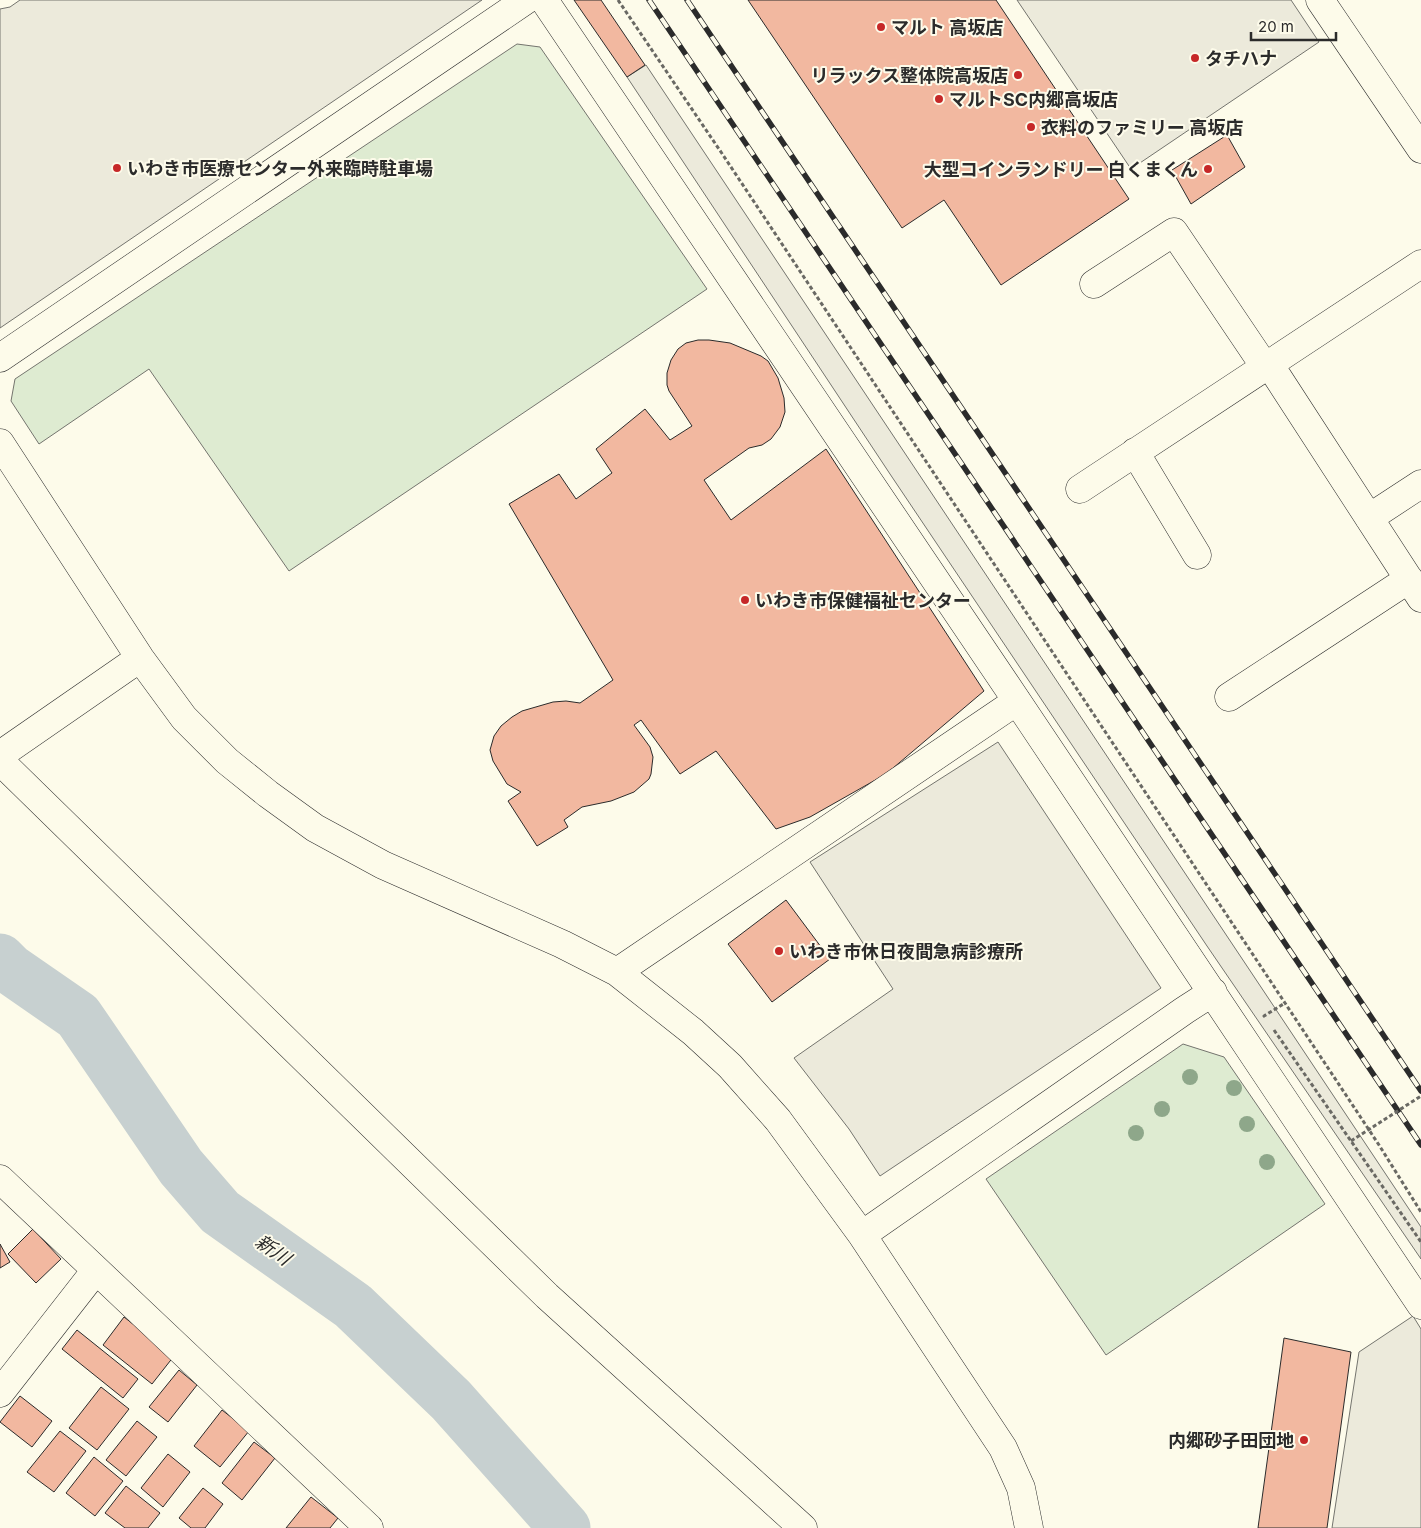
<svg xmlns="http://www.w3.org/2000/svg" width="1421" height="1528" viewBox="0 0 1421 1528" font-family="Inter,'Noto Sans JP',sans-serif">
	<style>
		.green { fill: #deebd1; stroke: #74746e }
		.parking { fill: #eceadb; stroke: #74746e }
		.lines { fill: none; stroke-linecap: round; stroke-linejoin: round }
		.river { stroke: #c7d0d0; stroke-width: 51 }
		.building { fill: #f2b8a0; stroke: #2b2b2b }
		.minor-casing { stroke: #2b2b2b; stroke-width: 29 }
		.path { stroke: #6a6964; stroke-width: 3; stroke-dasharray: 4 2.5; stroke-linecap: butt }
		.minor { stroke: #fdfbea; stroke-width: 28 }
		.rail-casing { stroke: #2b2b2b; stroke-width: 5.5 }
		.rail { stroke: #fdfbea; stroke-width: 4; stroke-dasharray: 11; stroke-linecap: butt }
		.path-bridge { stroke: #6a6964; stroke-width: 3; stroke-dasharray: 4 2.5; stroke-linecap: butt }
		.tree { fill: #8ea78a }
		.poi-dot { fill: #c62828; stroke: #fdfbea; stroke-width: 2 }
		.labels { text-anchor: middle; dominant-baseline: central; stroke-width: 4; stroke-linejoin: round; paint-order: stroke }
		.poi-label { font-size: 18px; font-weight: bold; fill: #2b2b2b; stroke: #fdfbea; text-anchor: start }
		.water-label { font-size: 19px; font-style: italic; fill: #2b2b2b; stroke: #fdfbea }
	</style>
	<rect width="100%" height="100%" fill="#fdfbea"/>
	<path class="green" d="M517,44L540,47L707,289L289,571L149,369L39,444L11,401L15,379Z
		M1183,1044L1224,1057L1325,1204L1106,1355L986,1179Z"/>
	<path class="parking" d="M20,0H482L0,328V9L10,7Z
		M1017,0H1291L1319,42L1131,169Z
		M646,65L1421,1227V1259L1207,946L890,474L627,77Z
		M998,742L1161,988L880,1176L849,1129L794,1058L893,989L810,862Z
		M1413,1316L1421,1329V1528H1332L1359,1352Z"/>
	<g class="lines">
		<path class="river" d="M0,959L10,969L78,1016L181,1167L220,1212L353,1306L451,1400L565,1528"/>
	</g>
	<path class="building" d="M574,0H601L645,65L627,77Z
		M748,0H996L1129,199L1001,285L944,200L902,228Z
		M1227,135L1245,167L1191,204L1172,170Z
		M698,340H709L730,343L761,356L768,361L778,378L784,398L785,412L780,427L771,439L762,445L749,448L704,480L731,520L826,449L984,691L886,774L810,817L776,829L716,751L680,774L641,720L634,725L650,747L653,757L651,774L649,779L634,792L611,801L582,807L564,820L568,827L537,846L508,801L521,792L507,784L493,761L490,750L494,736L501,726L512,717L522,711L553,702L566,701L580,703L613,680L509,504L559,474L576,499L612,473L596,449L645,409L670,440L692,426L669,391L667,385V373L671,360L678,349L686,343Z
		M786,900L830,959L772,1002L728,944Z
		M33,1229L61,1259L36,1283L8,1254Z
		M0,1244L10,1262L0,1268Z
		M124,1317L174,1356L152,1384L103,1345Z
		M77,1330L138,1379L123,1398L62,1349Z
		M1284,1338L1351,1352L1327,1528H1258Z
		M179,1370L197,1385L168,1422L149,1407Z
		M101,1387L129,1409L97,1450L69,1428Z
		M20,1396L52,1421L32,1447L0,1422Z
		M222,1410L249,1431L220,1467L194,1446Z
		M137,1421L157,1437L126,1476L106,1460Z
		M60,1431L86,1451L54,1492L27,1472Z
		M254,1442L275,1458L242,1500L222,1483Z
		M168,1454L190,1472L163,1507L141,1488Z
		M94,1457L123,1481L95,1516L66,1493Z
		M126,1486L160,1513L148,1528H125L105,1513Z
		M203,1488L223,1504L205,1528H191L179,1518Z
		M311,1497L338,1518L330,1528H286Z"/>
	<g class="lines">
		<defs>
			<path id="minor" d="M544,0L1017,701L1421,1305
				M1320,0L1421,149
				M1094,284L1174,232L1265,367L1275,373L1421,598
				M0,358L526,0
				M0,443L140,658L184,718L227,761L268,794L315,828L383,865L562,944L617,972L693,1032L730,1066L778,1120L862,1235L1003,1448L1021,1488L1029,1528
				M1135,452L1197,555
				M1080,489L1421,264
				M1369,518L1421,484
				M1229,697L1409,579
				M0,755L140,658
				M0,761L547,1296L803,1528
				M617,972L1017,701
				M0,1179L369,1528
				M862,1235L1185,1010L1213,992
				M0,1393L96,1270"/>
		</defs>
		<use href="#minor" class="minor-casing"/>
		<path class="path" d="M618,0L723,155L1285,1003L1379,1145L1421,1212
			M1265,1017L1264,1016L1285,1003
			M1274,1030L1421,1242"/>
		<use href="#minor" class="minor"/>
		<defs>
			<path id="rail" d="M649,0L1421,1145
				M687,0L1421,1091"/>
		</defs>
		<use href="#rail" class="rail-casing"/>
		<use href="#rail" class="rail"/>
		<path class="path-bridge" d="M1351,1141L1421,1096"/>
	</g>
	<g class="tree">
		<circle cx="1190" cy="1077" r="8"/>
		<circle cx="1234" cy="1088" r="8"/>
		<circle cx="1162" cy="1109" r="8"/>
		<circle cx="1247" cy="1124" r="8"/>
		<circle cx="1136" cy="1133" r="8"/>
		<circle cx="1267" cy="1162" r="8"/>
	</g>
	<g class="poi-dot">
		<circle cx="881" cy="27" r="5"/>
		<circle cx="1195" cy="58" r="5"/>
		<circle cx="1018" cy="75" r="5"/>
		<circle cx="939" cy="99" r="5"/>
		<circle cx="1031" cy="127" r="5"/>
		<circle cx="117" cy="168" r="5"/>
		<circle cx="1208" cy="169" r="5"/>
		<circle cx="745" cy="600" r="5"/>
		<circle cx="779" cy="951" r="5"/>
		<circle cx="1304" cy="1440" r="5"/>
	</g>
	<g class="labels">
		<g class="poi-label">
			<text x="891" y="27">マルト 高坂店</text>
			<text x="1205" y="58">タチハナ</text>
			<text x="1008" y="75" text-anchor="end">リラックス整体院高坂店</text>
			<text x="949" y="99">マルトSC内郷高坂店</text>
			<text x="1041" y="127">衣料のファミリー 高坂店</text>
			<text x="127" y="168">いわき市医療センター外来臨時駐車場</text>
			<text x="1198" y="169" text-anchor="end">大型コインランドリー 白くまくん</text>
			<text x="755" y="600">いわき市保健福祉センター</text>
			<text x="789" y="951">いわき市休日夜間急病診療所</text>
			<text x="1294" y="1440" text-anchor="end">内郷砂子田団地</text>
		</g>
		<g class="water-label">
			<text transform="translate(273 1250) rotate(35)">新川</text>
		</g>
	</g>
	<path d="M1251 32v8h85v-8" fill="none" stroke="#2b2b2b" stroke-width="2.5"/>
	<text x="1258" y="32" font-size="15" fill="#2b2b2b" stroke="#fdfbea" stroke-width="4" paint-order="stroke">20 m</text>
</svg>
